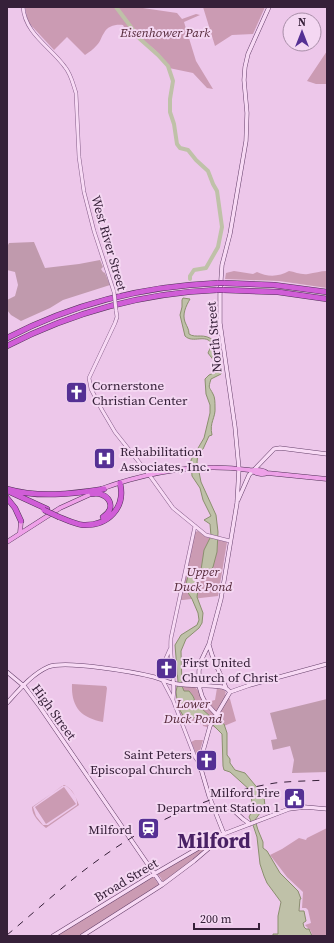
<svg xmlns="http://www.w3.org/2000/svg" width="334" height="943" viewBox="0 0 334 943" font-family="'Source Serif 4',serif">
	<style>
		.green { fill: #cb9bb3; fill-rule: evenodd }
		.cemetery { fill: #c09aad }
		.water { fill: #bfc1a8; stroke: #8b8f6f }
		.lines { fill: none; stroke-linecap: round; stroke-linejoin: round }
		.stream { stroke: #8b8f6f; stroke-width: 1 }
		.river { stroke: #bfc1a8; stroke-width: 4 }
		.tertiary-casing { stroke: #845d88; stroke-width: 4 }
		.secondary-casing { stroke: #65406a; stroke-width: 4.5 }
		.primary-casing { stroke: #503156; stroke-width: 5 }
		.motorway-casing { stroke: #503156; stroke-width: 6 }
		.tertiary { stroke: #f8daf5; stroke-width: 3 }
		.secondary { stroke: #f8daf5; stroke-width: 3.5 }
		.primary { stroke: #eea1e8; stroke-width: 4 }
		.motorway { stroke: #d05dd7; stroke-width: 5 }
		.rail { stroke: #362039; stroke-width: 1; stroke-dasharray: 7 7; stroke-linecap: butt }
		.tertiary-bridge-casing { stroke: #845d88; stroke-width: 4; stroke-linecap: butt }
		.motorway-bridge-casing { stroke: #503156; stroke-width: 6; stroke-linecap: butt }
		.tertiary-bridge { stroke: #f8daf5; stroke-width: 3 }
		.motorway-bridge { stroke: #d05dd7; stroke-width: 5 }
		.labels { text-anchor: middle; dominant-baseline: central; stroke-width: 4; stroke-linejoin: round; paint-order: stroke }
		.park-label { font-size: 13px; font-style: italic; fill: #542838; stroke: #f4d7f2 }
		.street-label { font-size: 13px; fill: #362039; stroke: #f4d7f2 }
		.poi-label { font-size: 13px; fill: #362039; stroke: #f4d7f2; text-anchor: start }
		.town-label { font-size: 21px; font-weight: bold; fill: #492164; stroke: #f4d7f2 }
	</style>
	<rect width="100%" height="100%" fill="#edc7ea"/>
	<path class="green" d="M25,7H136L177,13L182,19L196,14L200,15L184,22L196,61L213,89L207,88L193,73L169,68C164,58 154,48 145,42C133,36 129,38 123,25C116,24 107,26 104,33C101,37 101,41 97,45C94,49 89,52 85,55L67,37L54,50L28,22Z
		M203,7H265L253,34L232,35L215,46Z
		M327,51V89L326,84H316L307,81Z
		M234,271L253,274L257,272C267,277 279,277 289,271C295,272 301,275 308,274C315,273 320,271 327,271V288L279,281L225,279L226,273Z
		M198,531L206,537L227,542L218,596L183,600H181L195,532Z
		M72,684L106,686L107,688L103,722C81,718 71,707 72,684Z
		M177,686C190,686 196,683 201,696L205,698L208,702L215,700L217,688L224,690L226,692L225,694L230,699L236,721L217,729L209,724L207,727L203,726L202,723L185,725C180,714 174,698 177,686Z
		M195,740H203L198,758L191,742Z
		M64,785C73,788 76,798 79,805L46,828C40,823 32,816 32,807ZM66,786C72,790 78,798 77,805L48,825H43L36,816L33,807L62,786Z
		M64,787L76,804L46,824L35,807Z
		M327,828V936H312L311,931L305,925L311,923L308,910L306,908H302L303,892L287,877L270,855L282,849L299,838L306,840L307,838Z
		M208,844C204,854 174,874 164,881H162L161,878L157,874Z
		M153,876L159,885L79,936H55Z"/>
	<path class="cemetery" d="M34,242L45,268L79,264L100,260L103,267L101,269L103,272L105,273L110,285L63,300L50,308L21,321L11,315L7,310V300L15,296L18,285L15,272L7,270V247L9,243Z
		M327,699V772L292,773L294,760L290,746L273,750L271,740L277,739L270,713Z"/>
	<path class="water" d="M183,298L190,299C186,306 182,314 185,322C187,327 189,329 189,334C196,339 204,332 214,341L213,353C217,360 224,364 221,374L211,379C208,389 209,386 213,394C215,397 215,403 215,407C216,418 209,422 212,435L209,436L203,449L198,454L197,462L201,482L216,515L218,532L217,552L213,567L208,573L200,578L199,581L197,597L203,613L202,623L199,628L186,639L181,651L182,686L184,691H189C194,697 196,700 193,706L202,709L211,717L224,724L227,733V755L230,759V763L235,770L245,773L260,791L264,797L265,806L255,820L258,830L263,842V848L267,851L280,873L298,891L301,899H300L299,911H304L306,921L303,923L304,927L306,929H309L312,936H273V934H278V916L281,902L267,883L264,876L260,864L257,837L253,825L249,817L253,809L251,796L249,793L251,791L230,772L224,770L223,766L222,734L213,725L214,723L198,716H196L194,718L184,717L178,707L176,692L178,682L175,645L181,635L197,625L199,620L198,613L192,599L185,588L188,576L198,573L201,570L204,550L211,536L210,524L204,520L211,516L203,500L200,488L192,476L191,460L204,438L210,413V405L206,394L205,379L209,375L216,372L218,366L208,353L212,344C206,333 193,344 185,336L180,315L182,307V300Z"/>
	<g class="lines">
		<path class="stream" d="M327,561V564"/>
		<path class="river" d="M116,7L140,39L158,55L168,66L173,81L170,99V112L174,124L177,144L180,148L188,150L196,160L208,171L213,184L217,191L222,227L218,247L206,268L194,270L190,276V279"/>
		<defs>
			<path id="tertiary" d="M23,7C25,34 51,47 65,67C71,74 73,84 76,93L79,157L84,192L94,231L114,292
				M116,310L117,317L115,323L89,378L91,389L102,410L115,432L150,476L173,508L206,535L230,541
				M170,649L163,665L162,679L173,700L195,757L200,764
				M173,700C176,679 169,659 171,638L195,526"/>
			<path id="secondary" d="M238,500L249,475L274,449L280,448L327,454
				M209,645L212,655L226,688
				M7,672L25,687L40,707L162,885
				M230,692L250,685L327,664
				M7,703C19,690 32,674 48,667C65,660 134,672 154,677C161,679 169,683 177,684C192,686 207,685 222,687L227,689L230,692
				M216,714L205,702L202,696L199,686V671L200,663L209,644L221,599L237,503L239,469L235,427L220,323V294L222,265L230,234L246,141L247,113L244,80L245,67L248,54L269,7
				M213,807L231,808L243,819L250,824
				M224,834L209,796L201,769L200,762L210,726L230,692
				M53,936L154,874L221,835L289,809L305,807L327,809
				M82,936L162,885L194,861L222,837"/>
			<path id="primary" d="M253,471C256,474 263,475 267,473
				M101,489C148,472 200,463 249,470C256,471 261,468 267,473L327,479
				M20,533L21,521
				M7,542L60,508L93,493"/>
			<path id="motorway" d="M224,283L274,285L327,292
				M223,290L278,292L327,299
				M7,338C72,304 145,286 218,283
				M7,346C73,312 144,293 217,290
				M7,489C38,498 72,494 104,489
				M10,492L47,509
				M92,494C108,491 118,507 103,517
				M7,498L15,508L21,521
				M59,517C67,520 74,524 83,525C108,526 126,508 120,483"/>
		</defs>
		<use href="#tertiary" class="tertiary-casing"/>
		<use href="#secondary" class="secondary-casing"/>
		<use href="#primary" class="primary-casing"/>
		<use href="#motorway" class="motorway-casing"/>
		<use href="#tertiary" class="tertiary"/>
		<use href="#secondary" class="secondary"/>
		<use href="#primary" class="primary"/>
		<use href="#motorway" class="motorway"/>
		<path class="rail" d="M7,935C37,910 66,883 98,860C150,822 213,793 275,783C292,781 310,781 327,780"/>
		<defs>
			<path id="tertiary-bridge" d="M114,292L116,310"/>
			<path id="motorway-bridge" d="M218,283H224
				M217,290H223
				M44,510L59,517"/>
		</defs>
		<use href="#tertiary-bridge" class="tertiary-bridge-casing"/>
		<use href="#motorway-bridge" class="motorway-bridge-casing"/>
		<use href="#tertiary-bridge" class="tertiary-bridge"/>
		<use href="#motorway-bridge" class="motorway-bridge"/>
	</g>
	<defs>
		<symbol id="church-square" viewBox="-11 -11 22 22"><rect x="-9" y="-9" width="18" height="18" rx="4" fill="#553094" stroke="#f4d7f2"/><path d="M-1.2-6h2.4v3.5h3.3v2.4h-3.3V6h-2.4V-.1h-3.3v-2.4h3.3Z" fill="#fff"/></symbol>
		<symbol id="hospital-square" viewBox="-11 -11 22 22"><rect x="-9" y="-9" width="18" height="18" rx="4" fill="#553094" stroke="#f4d7f2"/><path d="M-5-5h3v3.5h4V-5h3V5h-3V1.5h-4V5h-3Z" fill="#fff"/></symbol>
		<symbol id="civic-square" viewBox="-11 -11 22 22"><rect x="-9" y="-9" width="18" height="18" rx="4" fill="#553094" stroke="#f4d7f2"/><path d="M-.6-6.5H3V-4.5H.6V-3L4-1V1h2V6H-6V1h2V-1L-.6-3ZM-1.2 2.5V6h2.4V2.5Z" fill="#fff"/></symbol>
		<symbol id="station-square" viewBox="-11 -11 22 22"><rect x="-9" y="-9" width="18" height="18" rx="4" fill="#553094" stroke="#f4d7f2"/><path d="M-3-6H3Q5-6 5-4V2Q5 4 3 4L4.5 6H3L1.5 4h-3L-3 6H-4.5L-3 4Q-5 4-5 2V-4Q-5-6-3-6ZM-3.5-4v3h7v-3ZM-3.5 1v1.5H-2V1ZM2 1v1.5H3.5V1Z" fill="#fff"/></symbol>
	</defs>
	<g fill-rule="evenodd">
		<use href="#church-square" x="64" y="380" width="25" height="25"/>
		<use href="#hospital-square" x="92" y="446" width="25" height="25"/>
		<use href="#church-square" x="154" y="656" width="25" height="25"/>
		<use href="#church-square" x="194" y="748" width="25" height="25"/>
		<use href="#civic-square" x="282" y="786" width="25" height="25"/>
		<use href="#station-square" x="136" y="816" width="25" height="25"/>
	</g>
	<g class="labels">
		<g class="park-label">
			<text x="165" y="32">Eisenhower Park</text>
			<text x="203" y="571">Upper<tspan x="203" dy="15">Duck Pond</tspan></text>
			<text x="193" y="703">Lower<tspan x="193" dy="15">Duck Pond</tspan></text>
		</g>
		<g class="street-label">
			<text transform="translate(109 243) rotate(74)">West River Street</text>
			<text transform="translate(214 337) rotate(-95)">North Street</text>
			<text transform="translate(54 712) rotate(54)">High Street</text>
			<text transform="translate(126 880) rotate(-31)">Broad Street</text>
		</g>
		<g class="poi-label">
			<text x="92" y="385">Cornerstone<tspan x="92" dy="15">Christian Center</tspan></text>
			<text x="120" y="451">Rehabilitation<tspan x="120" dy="15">Associates, Inc.</tspan></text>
			<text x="182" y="662">First United<tspan x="182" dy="15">Church of Christ</tspan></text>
			<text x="192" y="754" text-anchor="end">Saint Peters<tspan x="192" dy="15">Episcopal Church</tspan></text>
			<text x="280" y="792" text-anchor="end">Milford Fire<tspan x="280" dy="15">Department Station 1</tspan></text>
			<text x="132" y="829" text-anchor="end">Milford</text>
		</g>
		<g class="town-label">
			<text x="214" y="840">Milford</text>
		</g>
	</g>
	<rect width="334" height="943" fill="none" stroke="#362039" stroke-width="16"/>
	<g transform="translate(302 32)"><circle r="19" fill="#f4d7f2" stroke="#a88ea8"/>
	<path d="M0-3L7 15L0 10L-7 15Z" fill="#553094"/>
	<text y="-6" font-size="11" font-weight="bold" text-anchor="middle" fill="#362039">N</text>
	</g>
	<path d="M194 923v6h65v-6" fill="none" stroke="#362039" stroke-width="2"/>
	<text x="200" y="923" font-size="12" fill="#362039" stroke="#f4d7f2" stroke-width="3" paint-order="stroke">200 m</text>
</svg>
